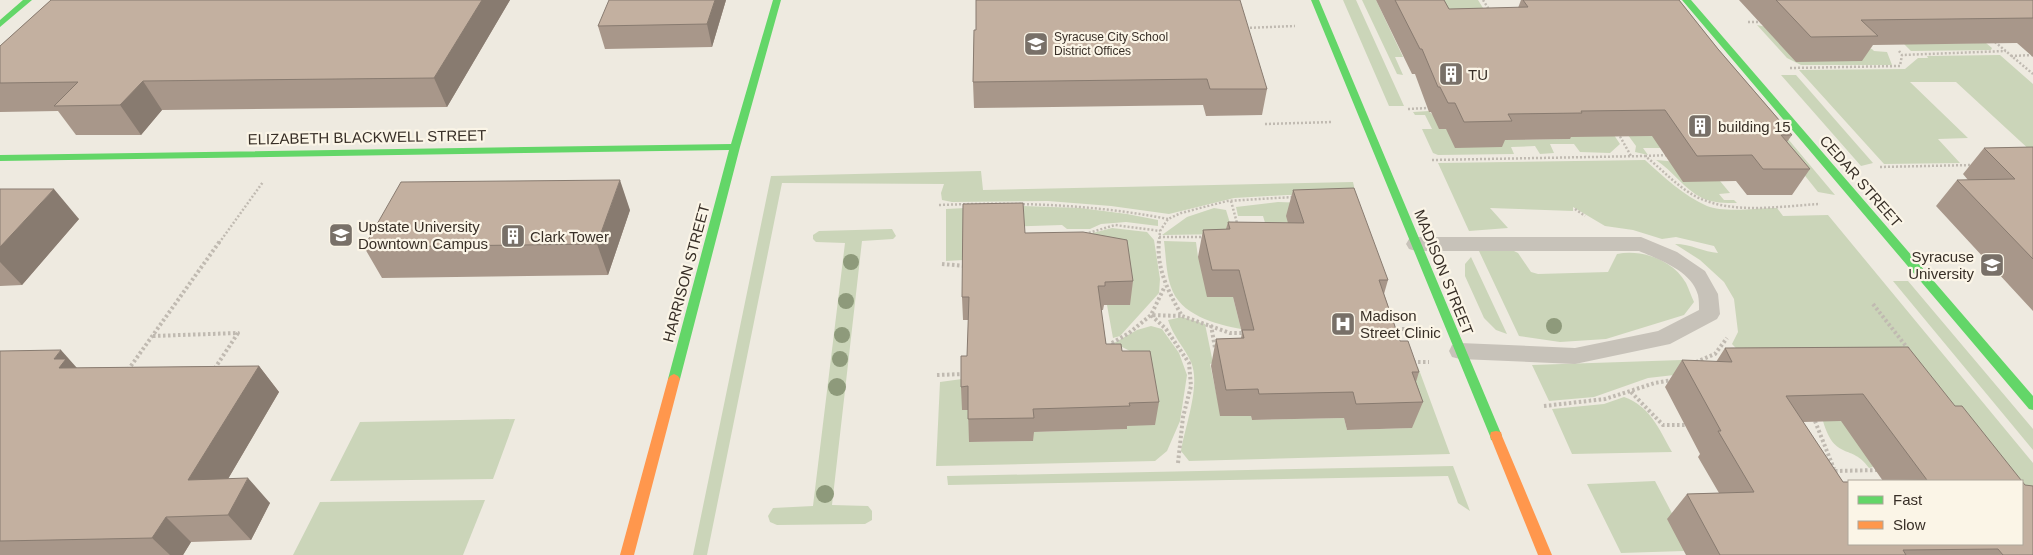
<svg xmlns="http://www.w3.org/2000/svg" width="2033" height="555" viewBox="0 0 2033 555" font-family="Helvetica,sans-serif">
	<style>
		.green { fill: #cbd5b9 }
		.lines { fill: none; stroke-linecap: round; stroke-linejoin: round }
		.path-far1 { stroke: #c0bab1; stroke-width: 2.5; stroke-dasharray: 2 2; stroke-linecap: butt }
		.path { stroke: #c0bab1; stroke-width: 4; stroke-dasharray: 2.5 2.5; stroke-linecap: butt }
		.lane { fill: #c7c2b9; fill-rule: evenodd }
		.fast { fill: #63d668; fill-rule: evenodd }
		.slow { fill: #ff974d; fill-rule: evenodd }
		.tree { fill: #8e9a7b }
		.wall { fill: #a8978a; fill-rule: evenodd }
		.shaded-wall { fill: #887b70 }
		.building { fill: #c3b0a0; stroke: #887b70; fill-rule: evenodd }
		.labels { text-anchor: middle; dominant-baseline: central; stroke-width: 4.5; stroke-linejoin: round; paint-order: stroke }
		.far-poi-label { font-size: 12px; fill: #382f27; stroke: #fbf5e7; text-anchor: start }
		.poi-label { font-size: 15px; fill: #382f27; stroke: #fbf5e7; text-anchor: start }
		.street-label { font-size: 15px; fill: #382f27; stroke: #fbf5e7 }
	</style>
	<rect width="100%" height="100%" fill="#eeeae0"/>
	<path class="green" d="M1343,0H1356L1404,106H1389Z
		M1362,0H1376L1403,57H1395L1403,75L1397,74Z
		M1430,0H1478L1500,35Z
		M1757,25L1872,49L1874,51L1887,52L1892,65H1801L1787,58Z
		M1986,43L1992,48L1991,50L1911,51L1904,44Z
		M2000,55L2033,84V153L1956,82H1910L1968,138L1938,139L1960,163L1884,164L1799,70L1905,69L1918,58H1928L1927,56Z
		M1781,75H1796L1873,163L1861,166Z
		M1746,89L1835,195L1818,192L1737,91Z
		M1637,104L1665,148H1643L1648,155L1635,152L1636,146L1611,112Z
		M1429,111L1446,129L1498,140L1570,139L1569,137L1598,111L1620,144L1610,153L1580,152L1574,144H1550L1554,153L1540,154L1535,146L1511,147L1514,154L1438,155L1433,153L1422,129H1432L1425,115H1415L1413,112Z
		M1645,160C1664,177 1684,196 1707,206C1725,213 1757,208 1777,208L1783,216L1828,215L2033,463V515L2022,481L1761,374L1732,344L1738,332L1734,299L1724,282L1700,260L1675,244C1691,244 1704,252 1718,253L1714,246L1676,237L1662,239L1633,230L1605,226L1573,207V211L1490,208L1508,228L1469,231L1438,163Z
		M1656,160L1668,161L1720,181L1730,193L1719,194L1724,200H1734L1737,203C1725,203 1713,203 1702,198C1684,189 1673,171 1656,160Z
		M981,171L983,190L1353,182L1355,191L1353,194L1287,195L1234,198L1169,214L1111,206L1048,201L952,202L942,200L941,193L944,184L782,183L707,555H693L771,176Z
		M1278,202L1309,203L1299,258L1266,226L1263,216H1238L1236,207Z
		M998,205L1080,208L1127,214L1158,220V226L1126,222L1101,224L1090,229H1067L1062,225L998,227Z
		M984,207L963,260L946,261V209Z
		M1214,208L1226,210L1230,223V234L1162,235L1187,217Z
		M1112,228L1147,232L1154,240L1160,279L1159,293L1120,336L1113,338L1107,305L1130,304L1089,234Z
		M892,229L896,236L893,239L862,241L832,505L868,506L872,511V520L865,524L777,525L770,522L768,516L773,508L813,506L845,243L816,242L813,239V235L819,231Z
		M1164,241L1196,242L1198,257L1233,297L1241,329C1215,324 1180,315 1171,287C1166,273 1166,256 1164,241Z
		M1512,250L1518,253L1531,272L1538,274L1608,272L1617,254C1642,249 1673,260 1686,283C1689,289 1691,296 1694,302L1684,315L1606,339L1560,342L1519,336L1479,251Z
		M1471,257L1507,334L1496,330L1484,318L1465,276V264Z
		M1893,281H1908L2033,429V450Z
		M1182,317L1205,324L1213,363L1210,364L1221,416H1251L1252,420L1344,418L1347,430L1411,428L1398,368L1418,367L1450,454L1189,461L1181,451C1185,426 1201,385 1191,362C1184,347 1173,336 1168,320Z
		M1151,326L1162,329L1179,353L1187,375L1180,421L1167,451L1155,461L936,466L940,382L962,379L963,410L970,409L969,442L1033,441L1032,432L1126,429L1142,357L1114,343L1137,330Z
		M1682,360L1686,369L1683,374L1648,378L1594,397L1549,401L1532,365Z
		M1624,397C1650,406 1659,429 1672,452L1572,454L1552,409L1604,404Z
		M515,419L493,479L330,481L360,422Z
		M1823,421H1855L1873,467L1869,468C1852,443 1835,462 1823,421Z
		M1453,466L1470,511L1458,503L1448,476L948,485L947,476Z
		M1655,481L1675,519L1684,551L1621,553L1587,484Z
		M485,500L463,555H293L320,502Z"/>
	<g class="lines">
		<path class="path-far1" d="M1483,0L1490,11
			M1748,22H1763
			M1246,28L1295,26
			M1995,42L2033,74
			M1899,51L1902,55
			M2011,56L2033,55
			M1790,68L1900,66L1902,55L2006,51
			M1408,109L1428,108
			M1265,124L1333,122
			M1618,133L1631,156
			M1645,156L1669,155
			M1432,160L1645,156C1662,169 1677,187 1697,197C1733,215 1781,206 1820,204
			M1880,167L1972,165
			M1231,201L1237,223
			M939,205C1016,202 1092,204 1168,219
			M1575,209L1585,216
			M1085,234L1115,225L1160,231
			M1159,237H1203V239
			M219,243L263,182
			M1159,243L1160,231L1168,219L1181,213L1227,201L1293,197"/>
		<path class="path" d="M1159,241C1156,268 1169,293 1182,316L1230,333H1242
			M942,264L966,266
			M1873,304L1909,350
			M1211,325L1215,348
			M1392,329H1410
			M153,336L238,333L215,368
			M1112,346L1110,344L1129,333L1151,315L1165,286
			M1413,362H1429
			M1696,362L1715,354L1727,338
			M128,370L220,241
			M937,375L964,374
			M1631,392L1663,425H1685
			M1544,406L1605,399L1655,383L1672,380
			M1815,421L1834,469
			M1178,463L1183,417L1191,386L1189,363L1166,329L1151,315L1182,316
			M1835,471L1879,470"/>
		<path class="lane" d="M1416,237H1641L1677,252L1705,271L1718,294L1720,314L1717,319L1670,344L1575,364L1460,359L1452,357L1449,351L1452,345L1460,343L1575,348L1658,331L1699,310C1699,305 1699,300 1698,295C1692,271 1658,259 1639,251H1416L1409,249L1406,244L1409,239Z"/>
		<path class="fast" d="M23,0H32L0,27V20Z
			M773,0H781L740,147L680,379L678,382H670L668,379L729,150L0,161V155L731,144Z
			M1311,0H1319L1502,436L1501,440L1496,441L1491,440L1490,436Z
			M1682,0H1691L2033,396V410L2029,409Z"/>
		<path class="slow" d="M674,374L678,376L680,379L634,555H620L668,379L670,376Z
			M1496,431L1501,432L1502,436L1552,555H1538L1490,436L1491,432Z"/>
	</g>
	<g class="tree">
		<circle cx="851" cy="262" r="8"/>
		<circle cx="846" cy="301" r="8"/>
		<circle cx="1554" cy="326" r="8"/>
		<circle cx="842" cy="335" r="8"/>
		<circle cx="840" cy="359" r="8"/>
		<circle cx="837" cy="387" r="9"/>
		<circle cx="825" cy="494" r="9"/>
	</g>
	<path class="wall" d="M51,0H510L447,107L162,110L141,135H76L58,111L0,112V46Z
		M726,0L712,47L605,49L598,26Z
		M1376,0H1444L1449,9L1518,8L1521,0H1679L1718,49L1792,135L1787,142L1810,169L1792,195H1747L1736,181L1683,182L1652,136L1571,137L1570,139L1505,140L1502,147L1455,148L1446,129H1439L1431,112H1429L1415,74H1412Z
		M1739,0H2033V57L2017,43L1873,45L1862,61L1796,62Z
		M974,30L1267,89L1262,115L1206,116L1203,105L974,108L973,82Z
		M2033,147V311L1936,206L1957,180H1968L1963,174L1984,148Z
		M0,189L79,219L22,285L0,286Z
		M1293,190L1388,280L1384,294L1400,341L1419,372L1416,382L1423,402L1412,428L1347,430L1344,418L1252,420L1251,416H1220L1211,366L1216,339L1241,338L1242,333L1233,297H1207L1198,257L1203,230L1226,229L1228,222L1288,223L1286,216Z
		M630,210L608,275L382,278L364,247Z
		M1025,233L1133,281L1130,305H1104L1103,310H1101L1106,344L1122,351L1159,402L1155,425L1127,426V429L1034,432L1033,441L969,442L968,410H962L961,387L967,356L969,320H963L962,297Z
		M1908,347L2033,555H1686L1667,519L1687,494L1719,493L1698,457L1700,454L1665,387L1682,360L1716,362L1725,348ZM1841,421L1883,481L1843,482L1803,422Z
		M0,351L77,368L259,366L279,392L228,479L270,503L251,540L191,542L183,555H0Z"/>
	<path class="shaded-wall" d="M482,0H510L447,107L434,78Z
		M715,0H726L712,47L707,24Z
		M143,81L162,110L141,135L120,105Z
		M620,180L630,210L608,275L597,244Z
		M54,189L79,219L22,285L0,262V247Z
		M61,350L85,377L59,368L54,359Z
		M259,366L279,392L212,506L188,480Z
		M248,478L270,503L251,540L228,515Z
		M166,517L191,542L183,555H170L152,538Z"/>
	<path class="building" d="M51,0H482L434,78L143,81L120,105L54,106L78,82L0,83V46Z
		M609,0H715L707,24L598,26Z
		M976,0H1240L1267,89H1210L1207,79L973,82L974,30H976Z
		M1395,0H1444L1449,9L1528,7L1523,0H1679L1718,49L1792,135H1781L1810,169H1763L1752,155L1697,156L1665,110L1581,111L1582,113L1508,114L1512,121L1464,122L1455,103H1448L1440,87H1438L1422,49H1420Z
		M1776,0H2033V18L1861,20L1878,36L1811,37Z
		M2033,147V259L1957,180L2015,179L1984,148Z
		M620,180L597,244L364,247L401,182Z
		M1354,188L1388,280H1379L1400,341H1408L1419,372H1412L1423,402L1356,404L1353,392L1259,394L1258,389L1226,390L1216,339L1244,338L1242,330H1254L1239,270H1212L1203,230L1230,229L1228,222L1304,223L1293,190Z
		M0,189H54L0,247Z
		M1023,203L1025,233L1083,232L1127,240L1133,281L1105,282V286H1098L1106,344H1121L1122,351H1150L1159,402L1129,403L1130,406L1033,409L1034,418L968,419V386L961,387V356H967L969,297H962L963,204Z
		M1908,347L1955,406H1962L2025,485L2033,486V555H2003L1998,549L1903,550L1906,555H1720L1687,494L1754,492L1718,431H1721L1682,360L1732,362L1725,348ZM1863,394L1927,480L1871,481H2022V544H1849V482H1843L1786,396Z
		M61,350L54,359H66L59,368L259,366L188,480L248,478L228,515L166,517L152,538L0,541V351Z"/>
	<defs>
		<symbol id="school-square" viewBox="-11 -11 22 22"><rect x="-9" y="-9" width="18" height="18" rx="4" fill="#787068" stroke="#fbf5e7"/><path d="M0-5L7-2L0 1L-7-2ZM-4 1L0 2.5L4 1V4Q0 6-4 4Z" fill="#fff"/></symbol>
		<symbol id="building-square" viewBox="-11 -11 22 22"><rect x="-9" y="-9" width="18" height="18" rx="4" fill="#787068" stroke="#fbf5e7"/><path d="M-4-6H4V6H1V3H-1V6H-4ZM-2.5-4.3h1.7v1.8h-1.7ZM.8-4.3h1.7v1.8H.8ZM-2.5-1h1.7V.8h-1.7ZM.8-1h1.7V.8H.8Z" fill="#fff"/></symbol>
		<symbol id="university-square" viewBox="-11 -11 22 22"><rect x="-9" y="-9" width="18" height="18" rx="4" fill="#787068" stroke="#fbf5e7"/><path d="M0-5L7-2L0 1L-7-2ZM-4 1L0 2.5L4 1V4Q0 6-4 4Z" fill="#fff"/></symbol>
		<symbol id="hospital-square" viewBox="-11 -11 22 22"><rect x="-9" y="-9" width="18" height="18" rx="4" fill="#787068" stroke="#fbf5e7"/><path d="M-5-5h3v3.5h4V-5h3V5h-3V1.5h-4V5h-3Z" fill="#fff"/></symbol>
	</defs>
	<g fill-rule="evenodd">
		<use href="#school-square" x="1022" y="30" width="28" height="28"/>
		<use href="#building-square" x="1437" y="60" width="28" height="28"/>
		<use href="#building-square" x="1686" y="112" width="28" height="28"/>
		<use href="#university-square" x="327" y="221" width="28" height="28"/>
		<use href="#building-square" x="499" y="222" width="28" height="28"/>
		<use href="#university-square" x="1978" y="251" width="28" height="28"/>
		<use href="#hospital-square" x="1329" y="310" width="28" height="28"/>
	</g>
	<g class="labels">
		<g class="far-poi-label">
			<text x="1054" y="37">Syracuse City School<tspan x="1054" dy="14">District Offices</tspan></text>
		</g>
		<g class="poi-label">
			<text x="1468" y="74">TU</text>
			<text x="1718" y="126">building 15</text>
			<text x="358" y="226">Upstate University<tspan x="358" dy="17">Downtown Campus</tspan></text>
			<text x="530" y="236">Clark Tower</text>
			<text x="1974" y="256" text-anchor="end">Syracuse<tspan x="1974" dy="17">University</tspan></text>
			<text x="1360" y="315">Madison<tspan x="1360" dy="17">Street Clinic</tspan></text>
		</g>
		<g class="street-label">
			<text transform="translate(367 137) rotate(-1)">ELIZABETH BLACKWELL STREET</text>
			<text transform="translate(1861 181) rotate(49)">CEDAR STREET</text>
			<text transform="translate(1444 272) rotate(68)">MADISON STREET</text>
			<text transform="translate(686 273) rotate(-75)">HARRISON STREET</text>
		</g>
	</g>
	<rect x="1848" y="480" width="175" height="65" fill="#fbf5e7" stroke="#ada69a"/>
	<rect x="1858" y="496" width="25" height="8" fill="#63d668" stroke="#ada69a"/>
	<text x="1893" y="505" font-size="15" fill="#382f27">Fast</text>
	<rect x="1858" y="521" width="25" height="8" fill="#ff974d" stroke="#ada69a"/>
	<text x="1893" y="530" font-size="15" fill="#382f27">Slow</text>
</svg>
